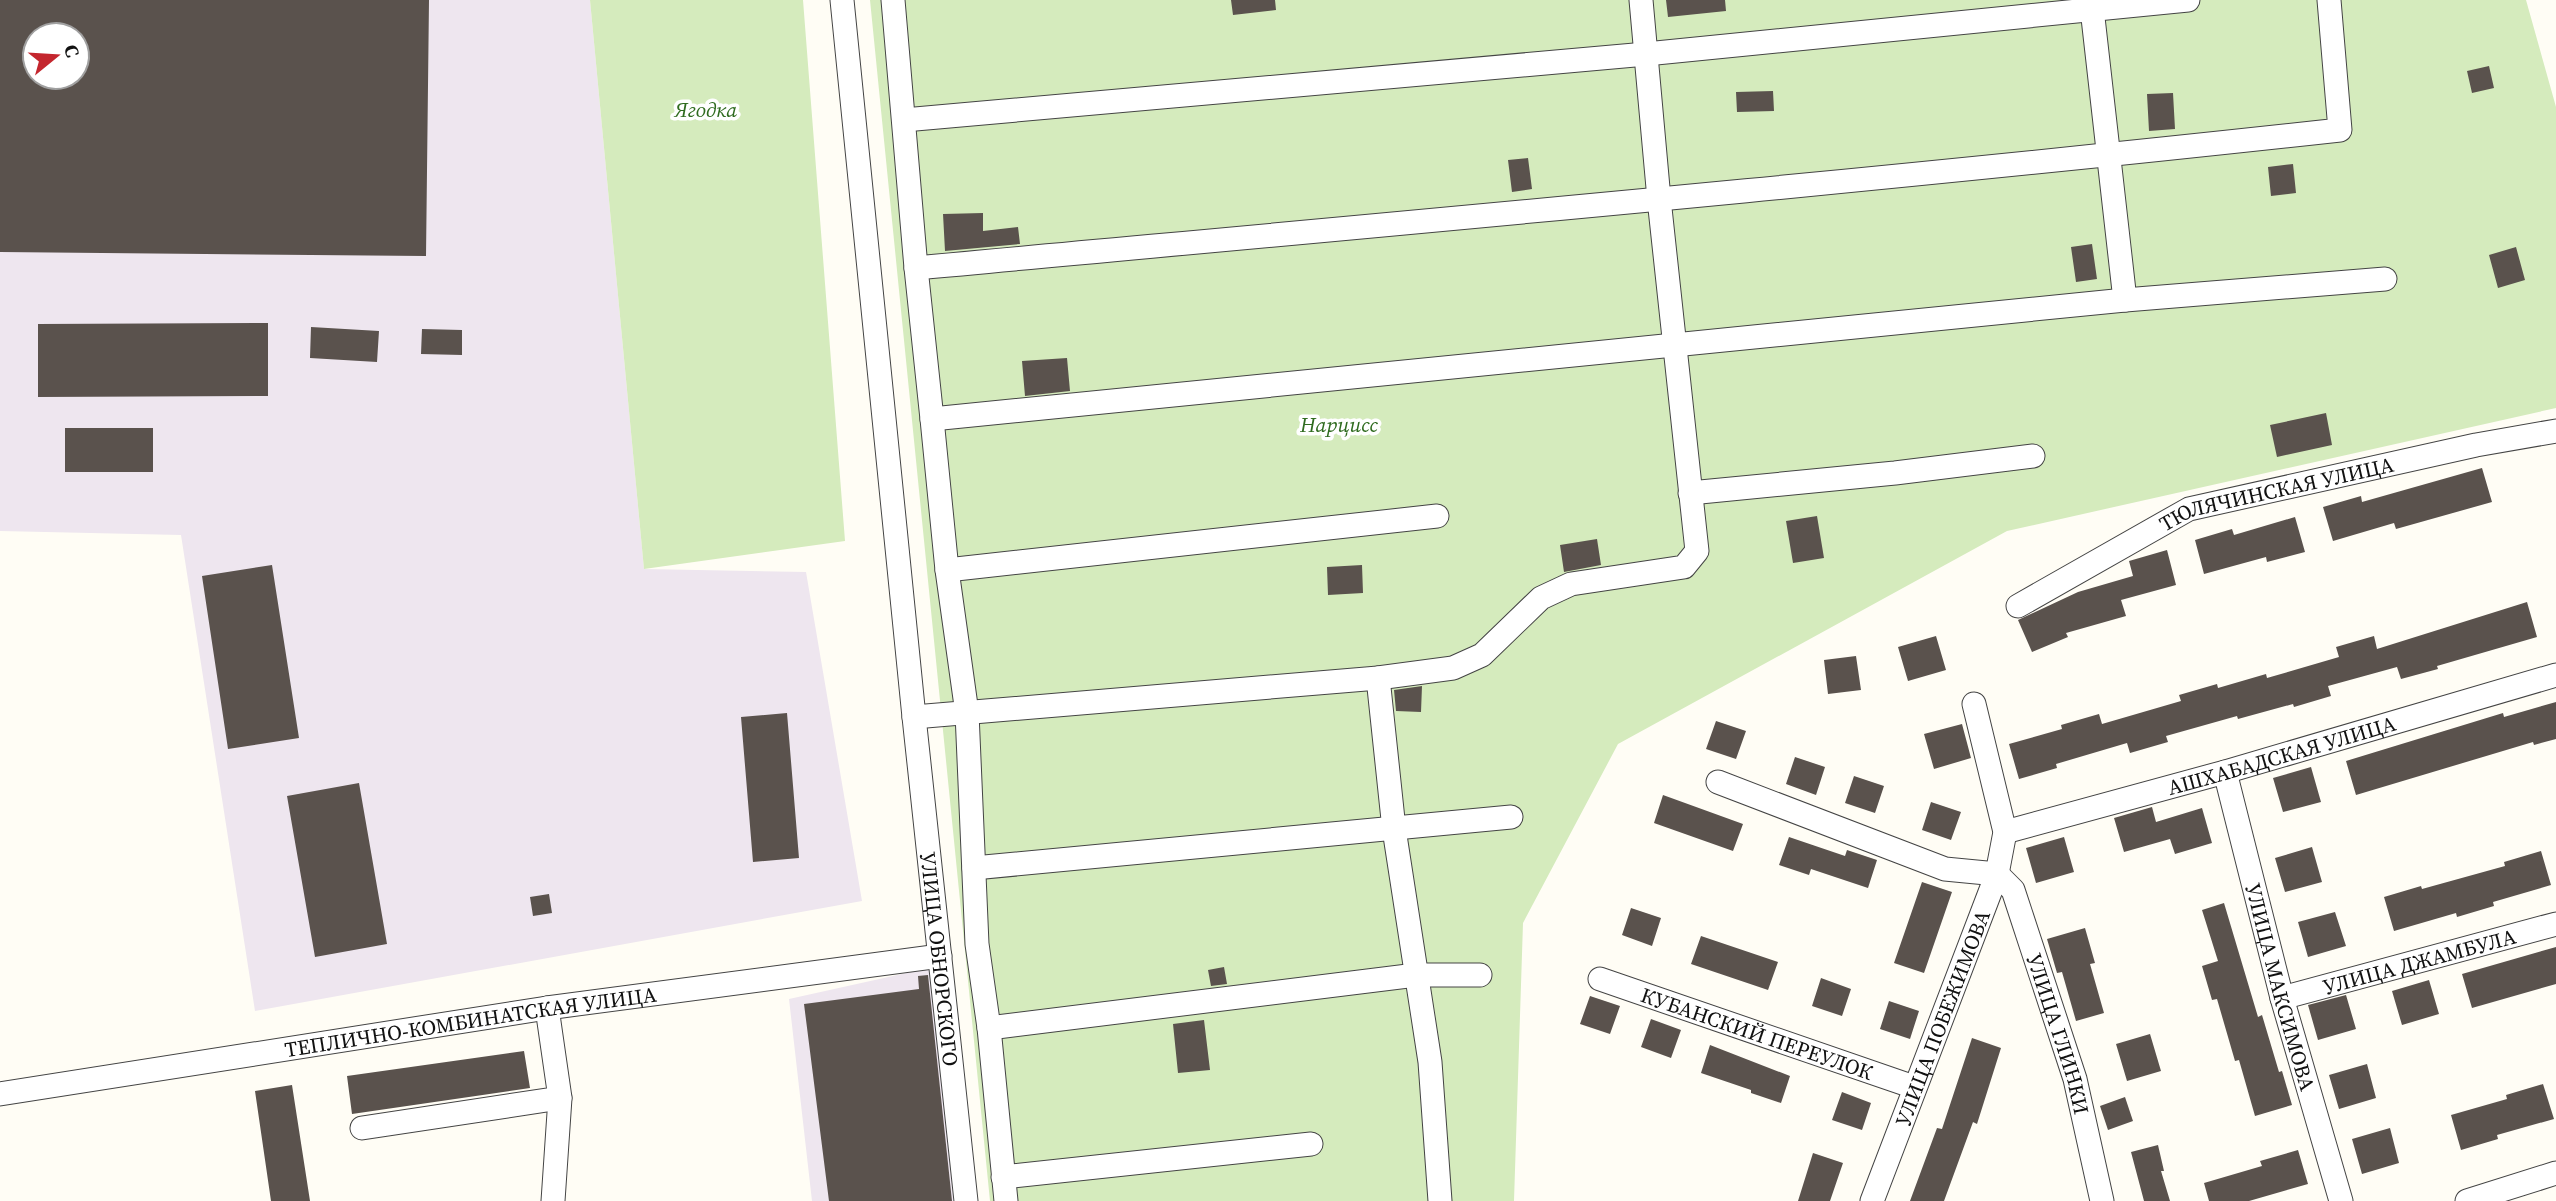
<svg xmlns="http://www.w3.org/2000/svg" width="2556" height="1201" viewBox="0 0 2556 1201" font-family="'Source Serif 4',serif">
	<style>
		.industrial { fill: #eee6ef; fill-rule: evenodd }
		.green { fill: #d5ebbd }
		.building { fill: #5a524d; fill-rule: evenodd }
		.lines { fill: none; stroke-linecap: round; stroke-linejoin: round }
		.minor-casing { stroke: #444; stroke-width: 25 }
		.minor { stroke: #fff; stroke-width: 23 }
		.labels { text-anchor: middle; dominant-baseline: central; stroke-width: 7; stroke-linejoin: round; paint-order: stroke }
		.park-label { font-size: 21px; font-style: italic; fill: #2f6b1f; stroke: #fff }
		.street-label { font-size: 21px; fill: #111; stroke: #fff }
	</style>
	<rect width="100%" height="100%" fill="#fffdf5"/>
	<path class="industrial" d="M0,0H590L644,569L806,572L862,901L255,1011L181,535L0,531ZM35,35H77V77H35Z
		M938,966L961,1201H812L789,999Z"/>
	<path class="green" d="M590,0H803L845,541L644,569Z
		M870,0H2526L2556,107V408L2007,531L1618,744L1523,923L1514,1201H990Z"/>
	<path class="building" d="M0,0H429L426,256L0,252ZM35,35H77V77H35Z
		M1231,0H1275L1276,10L1233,15Z
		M1666,0H1725L1726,11L1668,17Z
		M2489,66L2494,88L2472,93L2467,71Z
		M1773,91L1774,111L1737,112L1736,92Z
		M2173,93L2175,129L2149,131L2147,94Z
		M1528,158L1532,189L1512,192L1508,160Z
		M2293,164L2296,193L2271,196L2268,167Z
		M983,213V231L1018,227L1020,244L945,251L943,214Z
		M2092,244L2097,279L2076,282L2071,247Z
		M2516,247L2525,280L2498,288L2489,255Z
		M268,323V396L38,397V324Z
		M311,327L379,331L377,362L310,358Z
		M422,329L462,330V355L421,354Z
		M1067,358L1070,391L1025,396L1022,361Z
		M2326,413L2332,445L2277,457L2270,425Z
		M65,428H153V472H65Z
		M2482,468L2492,502L2396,529L2394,523L2333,541L2323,507L2361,496L2362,502Z
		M1817,516L1824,558L1793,563L1786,521Z
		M2295,517L2305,552L2267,562L2266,557L2204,574L2195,540L2232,529L2234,535Z
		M1597,539L1601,565L1564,572L1560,545Z
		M2167,550L2176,585L2121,600L2126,616L2066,633L2068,637L2032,652L2018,620L2078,592L2133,576L2129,561Z
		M272,565L299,738L228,749L202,576Z
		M1362,565L1363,593L1328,595L1327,567Z
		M2527,602L2537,637L2437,666L2438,669L2401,679L2397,667L2328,686L2331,696L2294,707L2293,704L2238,719L2237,716L2166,736L2168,742L2130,753L2127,743L2056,764L2057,768L2019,779L2009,744L2062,729L2061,725L2099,714L2102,724L2181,701L2179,695L2217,684L2218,688L2266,674L2267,678L2339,657L2336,647L2374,636L2377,649Z
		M1936,636L1946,670L1908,681L1898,647Z
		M1856,656L1861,690L1828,694L1824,660Z
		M1422,686L1421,712L1396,711L1394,690Z
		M2556,702V739L2534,745L2533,742L2356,795L2346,761L2503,713L2504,717Z
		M787,713L799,858L753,862L741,717Z
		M1716,721L1746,731L1736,759L1706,749Z
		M1962,724L1971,758L1934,769L1924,734Z
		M1795,757L1825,767L1816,795L1786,784Z
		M2311,767L2321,802L2283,812L2273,778Z
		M1854,776L1884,786L1875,813L1845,803Z
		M359,783L387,944L315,957L287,796Z
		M1663,795L1743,824L1733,851L1654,823Z
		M1931,802L1961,812L1951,840L1922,830Z
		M2152,807L2156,822L2202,808L2212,843L2175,854L2170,839L2124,852L2114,818Z
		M1789,837L1845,856L1847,850L1877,860L1868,888L1811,869L1809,875L1779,865Z
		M2064,837L2074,872L2036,883L2026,848Z
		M2312,847L2322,882L2285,892L2275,858Z
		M2541,851L2551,885L2493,902L2494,906L2457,917L2456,913L2394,931L2384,897L2421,886L2422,889L2505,866L2504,862Z
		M1922,882L1952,892L1924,973L1894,963Z
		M549,894L552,913L533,916L530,897Z
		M2224,903L2258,1017L2262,1015L2279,1072L2282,1071L2292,1105L2255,1116L2239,1060L2235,1061L2217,999L2212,1000L2202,966L2218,961L2202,910Z
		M1631,908L1661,918L1652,946L1622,935Z
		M2335,912L2346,946L2308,957L2298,922Z
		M2085,928L2095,963L2090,964L2104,1013L2076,1021L2062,972L2057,973L2047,939Z
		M1701,936L1778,962L1768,990L1691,964Z
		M2556,947V984L2472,1008L2462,974Z
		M1224,967L1227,984L1211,986L1208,970Z
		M928,975L952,1201H829L804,1004L919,989L918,976Z
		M1821,978L1851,989L1842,1016L1812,1006Z
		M2429,980L2439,1014L2402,1025L2392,991Z
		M2346,995L2356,1029L2318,1040L2308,1005Z
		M1590,996L1620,1006L1610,1034L1580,1024Z
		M1889,1001L1919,1011L1910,1039L1880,1029Z
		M1651,1019L1681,1030L1671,1058L1641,1047Z
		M1204,1020L1210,1070L1178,1073L1173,1024Z
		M2150,1034L2161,1071L2127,1081L2116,1044Z
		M1972,1038L2001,1048L1977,1124L1973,1122L1944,1201H1910L1937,1128L1942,1129Z
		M1710,1045L1790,1076L1781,1103L1751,1093V1090L1701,1073Z
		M524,1051L530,1088L352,1114L347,1076Z
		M2367,1064L2376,1098L2339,1109L2329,1075Z
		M2543,1084L2554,1119L2497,1135L2498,1139L2461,1150L2451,1115L2507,1099L2506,1095Z
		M292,1085L310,1201H271L255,1091Z
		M1842,1092L1871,1103L1862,1130L1832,1120Z
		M2125,1097L2133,1121L2108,1130L2100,1106Z
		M2390,1128L2399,1163L2362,1174L2352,1139Z
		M2158,1145L2164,1171H2161L2170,1201H2144L2131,1152Z
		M2298,1150L2308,1184L2249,1201H2209L2204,1183L2262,1166L2260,1161Z
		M1813,1153L1843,1163L1830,1201H1798Z"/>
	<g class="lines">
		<defs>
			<g id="minor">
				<path id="s1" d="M842,0L914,717L966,1201"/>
				<path d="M893,0L916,268L932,419L947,570L967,713L977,944L989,1028L1006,1201"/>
				<path d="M2091,0L2125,300"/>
				<path d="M904,120L1646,54L2188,0"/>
				<path d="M916,268C1391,224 1866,182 2340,130L2329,0"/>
				<path d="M932,419L2125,300L2385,279"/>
				<path d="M1690,493L1895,473L2033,456"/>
				<path d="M947,570L1437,516"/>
				<path id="s2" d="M2018,606L2189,509L2476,445L2556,431"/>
				<path d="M1378,678L1394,829L1430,1062L1440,1201"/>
				<path d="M914,717L1378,678L1453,668L1482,655L1541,598L1571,584L1684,567L1697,551L1659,199L1641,0"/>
				<path id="s3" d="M2225,772L2282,998L2341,1201"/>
				<path id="s4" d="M1718,782L1945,869L1997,874L2013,890L2075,1079L2102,1201"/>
				<path id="s5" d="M2005,832L2225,772L2556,675"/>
				<path d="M974,868L1511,817"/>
				<path id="s6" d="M1600,979L1914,1087"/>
				<path id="s7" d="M2282,998L2556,924"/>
				<path d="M989,1028L1416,975H1480"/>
				<path id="s8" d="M0,1094L547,1008L940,956"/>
				<path d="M362,1128L560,1098L547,1008"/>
				<path d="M1003,1177L1311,1144"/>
				<path d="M553,1201L560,1098"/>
				<path id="s9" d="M1872,1201L1997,874L2005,832L1974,704"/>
				<path d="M2467,1201L2556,1173"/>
			</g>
		</defs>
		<use href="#minor" class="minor-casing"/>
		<use href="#minor" class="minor"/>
	</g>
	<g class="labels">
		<g class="park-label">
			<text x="706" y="109">Ягодка</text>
			<text x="1339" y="424">Нарцисс</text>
		</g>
		<g class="street-label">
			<text stroke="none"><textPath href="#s2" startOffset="285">ТЮЛЯЧИНСКАЯ УЛИЦА</textPath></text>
			<text stroke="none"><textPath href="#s5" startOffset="287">АШХАБАДСКАЯ УЛИЦА</textPath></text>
			<text stroke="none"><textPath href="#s1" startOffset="964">УЛИЦА ОБНОРСКОГО</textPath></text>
			<text stroke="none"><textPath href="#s7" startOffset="142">УЛИЦА ДЖАМБУЛА</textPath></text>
			<text stroke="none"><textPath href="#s3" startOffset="222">УЛИЦА МАКСИМОВА</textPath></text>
			<text stroke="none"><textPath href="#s9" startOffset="196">УЛИЦА ПОБЕЖИМОВА</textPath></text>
			<text stroke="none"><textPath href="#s8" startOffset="476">ТЕПЛИЧНО-КОМБИНАТСКАЯ УЛИЦА</textPath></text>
			<text stroke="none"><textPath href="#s6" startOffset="166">КУБАНСКИЙ ПЕРЕУЛОК</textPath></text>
			<text stroke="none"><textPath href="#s4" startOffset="469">УЛИЦА ГЛИНКИ</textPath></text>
		</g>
	</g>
	<g transform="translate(56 56) rotate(72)"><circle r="33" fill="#ffffff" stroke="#a0a0a0" stroke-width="2"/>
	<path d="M0-5L12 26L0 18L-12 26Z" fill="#c4262e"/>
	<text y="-10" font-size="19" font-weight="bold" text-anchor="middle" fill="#111111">С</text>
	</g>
</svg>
